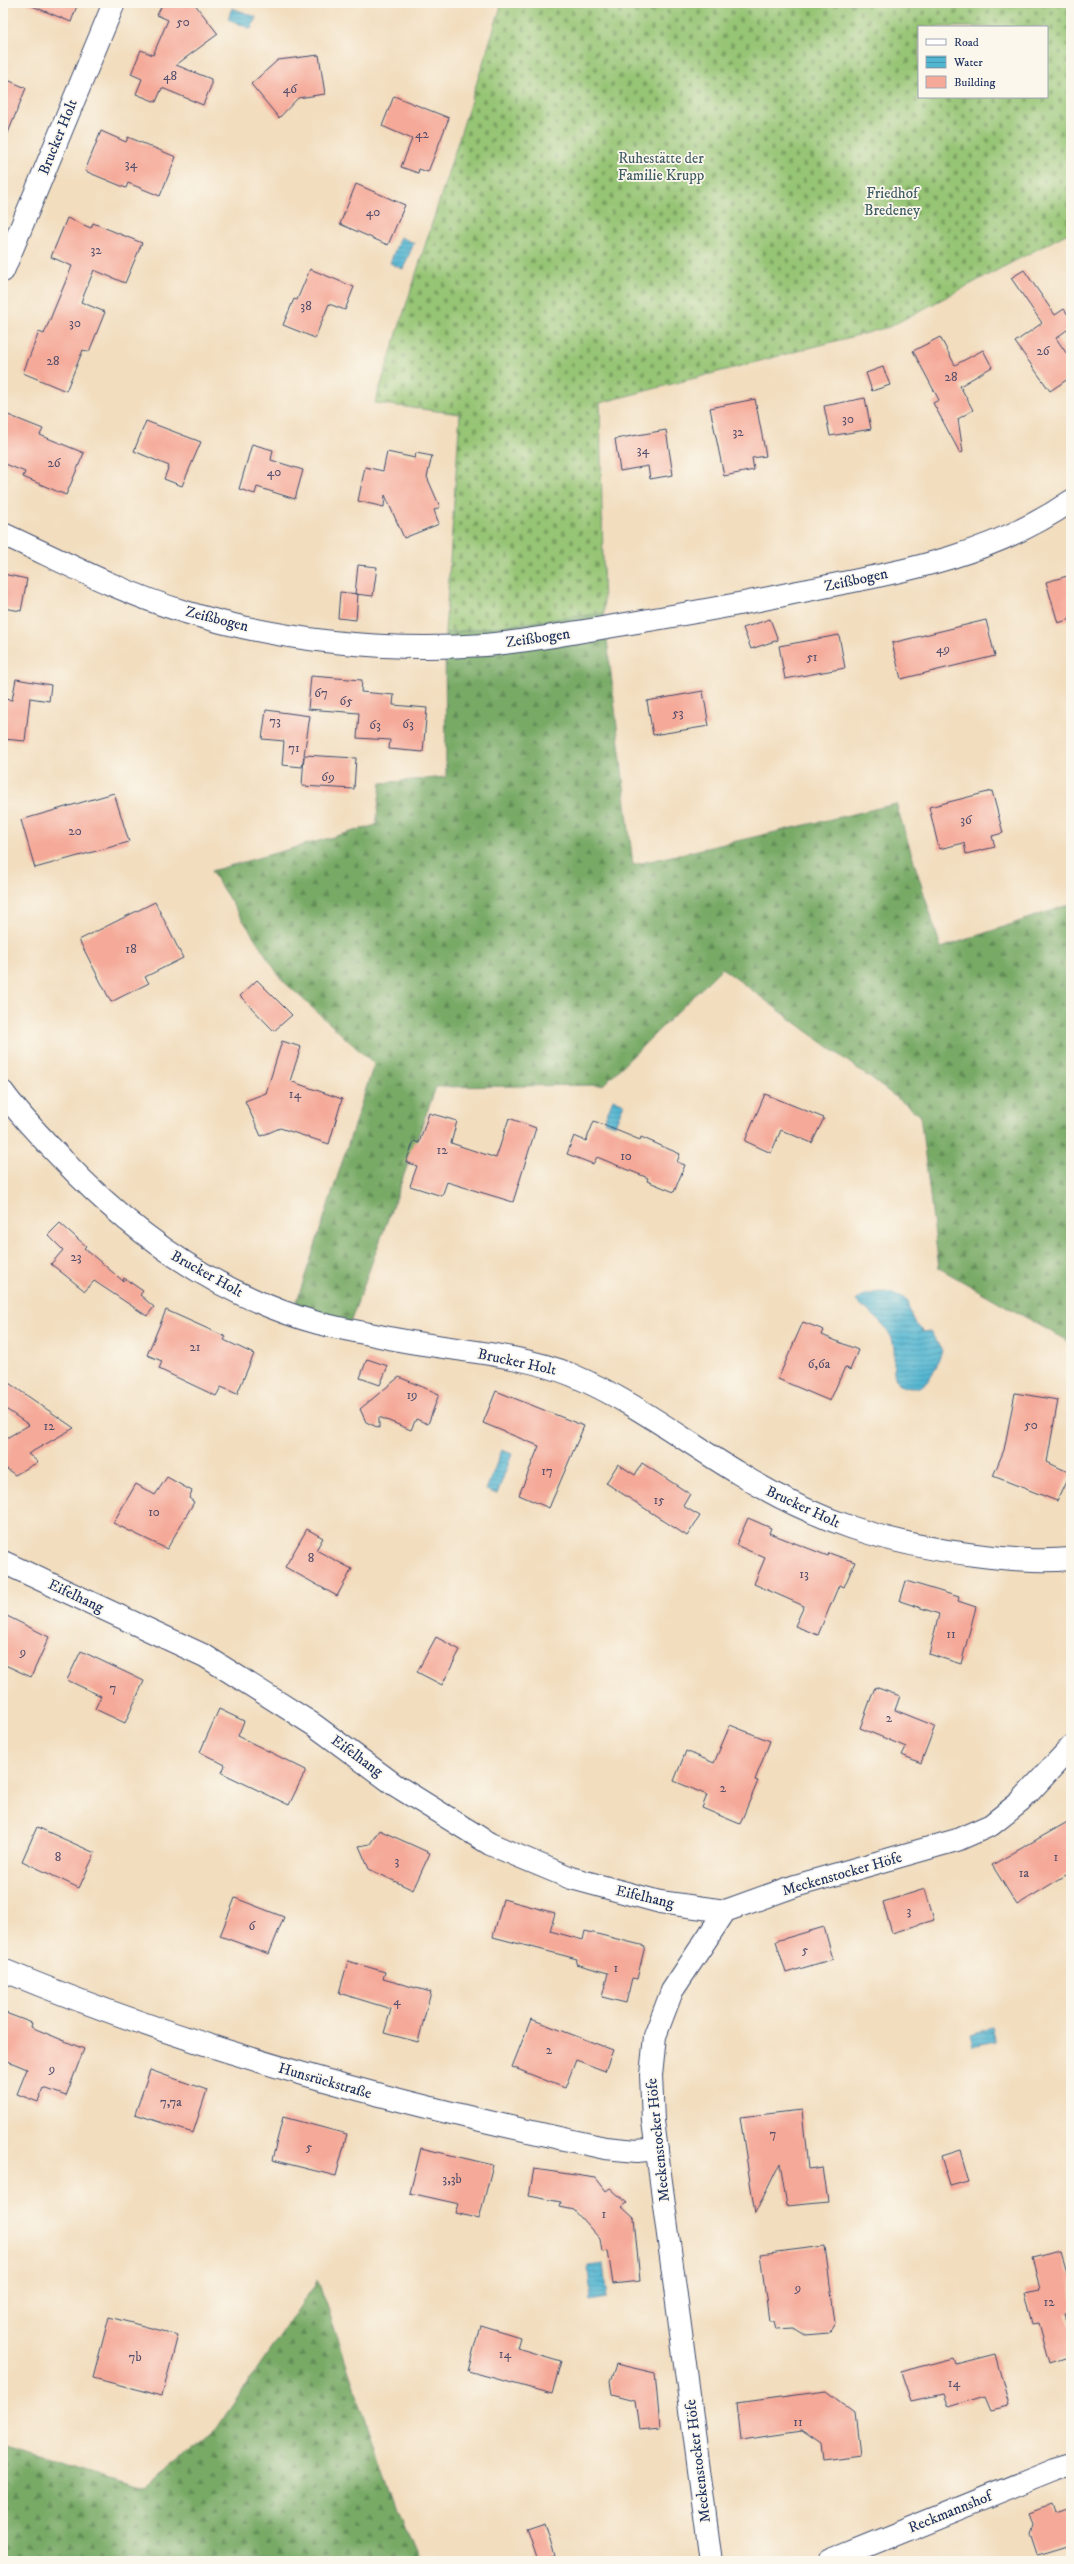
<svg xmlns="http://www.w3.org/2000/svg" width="1074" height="2564" viewBox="0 0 1074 2564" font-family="'IM FELL DW Pica',serif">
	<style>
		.forest { fill: url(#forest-firs); stroke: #4a6c62 }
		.cemetery { fill: url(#cemetery-stones); stroke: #587a69; fill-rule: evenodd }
		.water { fill: url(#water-rules); stroke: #367298 }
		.building { fill: #f5a998 }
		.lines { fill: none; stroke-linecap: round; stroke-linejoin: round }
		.minor-casing { stroke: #3b496c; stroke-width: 24 }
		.minor { stroke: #fff; stroke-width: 22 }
		.labels { text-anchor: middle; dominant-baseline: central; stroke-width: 3.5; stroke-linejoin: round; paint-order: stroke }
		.number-label { font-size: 13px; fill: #524e6c }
		.street-label { font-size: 15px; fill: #1b2f5e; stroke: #fbf7ec }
		.park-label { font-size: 15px; fill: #405c65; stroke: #fbf7ec }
	</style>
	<defs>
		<pattern id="forest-firs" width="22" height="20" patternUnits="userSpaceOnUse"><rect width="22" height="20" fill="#78aa66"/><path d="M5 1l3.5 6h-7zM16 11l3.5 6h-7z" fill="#628b57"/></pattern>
		<pattern id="cemetery-stones" width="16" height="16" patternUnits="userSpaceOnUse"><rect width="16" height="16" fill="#96c574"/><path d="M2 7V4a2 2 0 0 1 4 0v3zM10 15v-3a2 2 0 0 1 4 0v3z" fill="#7aa062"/></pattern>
		<pattern id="water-rules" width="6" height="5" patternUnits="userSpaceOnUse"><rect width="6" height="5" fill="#52b6d1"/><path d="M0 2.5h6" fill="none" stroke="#4394ad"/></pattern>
	</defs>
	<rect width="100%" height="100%" fill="#fbf7ec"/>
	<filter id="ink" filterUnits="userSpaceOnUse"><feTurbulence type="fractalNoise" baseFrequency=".025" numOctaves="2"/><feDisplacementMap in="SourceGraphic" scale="8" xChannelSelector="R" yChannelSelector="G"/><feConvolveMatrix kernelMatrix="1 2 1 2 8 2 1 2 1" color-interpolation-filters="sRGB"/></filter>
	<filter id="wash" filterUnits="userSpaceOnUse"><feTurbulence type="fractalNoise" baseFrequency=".012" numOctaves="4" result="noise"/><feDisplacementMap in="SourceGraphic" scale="16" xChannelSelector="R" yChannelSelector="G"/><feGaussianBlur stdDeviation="0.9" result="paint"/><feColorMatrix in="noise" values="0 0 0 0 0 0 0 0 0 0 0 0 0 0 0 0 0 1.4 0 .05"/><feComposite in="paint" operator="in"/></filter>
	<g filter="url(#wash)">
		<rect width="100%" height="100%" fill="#f2ddbe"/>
		<path class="forest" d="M604,613L633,865L896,804L941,948L1071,904V1343L939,1268L920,1115L722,968L603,1085L436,1087L346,1334L296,1304L374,1064L282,980L211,871L376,825L381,783L446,777L445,633Z
			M318,2280L396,2509L418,2561H3V2446L145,2486L212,2435Z"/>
		<path class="cemetery" d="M502,3H1071V234L1068,233L889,327L600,403L604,613L445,633L460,414L375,403ZM919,27H1047V97H919Z"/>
		<path class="water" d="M232,8L256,17L251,29L228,19Z
			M400,237L414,243L403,269L390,263Z
			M613,1099L624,1104L615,1125L604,1121Z
			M879,1292C892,1292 900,1294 909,1303L908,1307L916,1324L924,1332L930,1331L942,1351C934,1374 927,1396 899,1385C889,1371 897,1358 893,1343C889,1325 869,1312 856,1301L864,1295Z
			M502,1450L512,1454L497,1494L486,1490Z
			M992,2028L996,2041L972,2046L969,2034Z
			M603,2264L607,2298L591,2301L588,2266Z"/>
		<g id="blocks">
			<path class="building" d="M25,3H78L71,22Z
				M163,3H194L218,34L176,65L211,79V86L203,105L162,88L156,102L136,94L142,79L131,74L141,50L153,55L168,20L157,15Z
				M319,55L325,94L298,98L279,118L251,84L278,60Z
				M3,78L26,88L4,143H3Z
				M394,96L449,118L428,172L419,169L418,173L401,167L412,139L382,126Z
				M101,131L126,142L128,137L176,157L160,196L128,183L126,188L85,171Z
				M356,184L405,205L388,245L340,224Z
				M67,218L91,228L93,223L142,243L125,283L94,270L81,302L105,312L89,352L83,350L66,391L23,373L39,332L44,334L72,266L51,257Z
				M310,269L354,287L345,310L329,304L315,338L283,325L294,299L297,300Z
				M1024,270L1055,315L1064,309L1071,319V327L1056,338L1071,360V377L1050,391L1015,342L1042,323L1011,278Z
				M940,337L955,365L983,350L992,367L960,386L973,410L958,419L963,452L960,453L933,403L939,400L913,351Z
				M883,367L890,385L872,391L866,373Z
				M865,398L871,429L830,436L824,406Z
				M755,399L766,456L752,458L754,470L724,476L710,408Z
				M3,413L43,429L40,435L84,453L66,495L23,477L25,472L3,463Z
				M146,421L201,442L182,486L164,479L169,466L134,451Z
				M666,430L673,475L650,479L648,466L620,471L615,439Z
				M252,444L273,450L271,460L303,470L295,499L257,487L255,494L239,489Z
				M387,452L415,458L416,453L432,456L427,477L440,507L434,510L439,524L404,538L385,495L384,507L358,501L365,467L383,471Z
				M358,565L377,567L373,596L355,594Z
				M3,574L27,579L21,611L3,608Z
				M1071,575V619L1058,623L1046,582Z
				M340,592L358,594L356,620L338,618Z
				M770,619L778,640L751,649L743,628Z
				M986,620L995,656L901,679L892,643Z
				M839,635L845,668L785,679L779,646Z
				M311,676L362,680L361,692L394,695L393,705L427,708L423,752L389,749L390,740L357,738L359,713L308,709Z
				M16,679L51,685L49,701L30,698L25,741L3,739V699L12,700Z
				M703,691L709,726L653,735L647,701Z
				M266,710L310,716L304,755L356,758L354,789L302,786L304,756L302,767L282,765L284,741L262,739Z
				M992,791L1003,833L992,836L995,847L966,854L964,843L939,849L929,807Z
				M114,793L129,842L35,868L21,820Z
				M155,902L183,958L145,977L149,983L111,1002L79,940Z
				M257,980L292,1015L274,1031L240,996Z
				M282,1041L301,1047L290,1081L342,1099L329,1144L280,1128L261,1136L245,1101L266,1093Z
				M765,1094L824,1118L812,1143L781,1130L771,1153L745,1141Z
				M429,1113L457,1121L451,1143L496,1158L509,1118L536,1128L513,1202L447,1182L442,1196L410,1186L417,1166L406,1162L414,1141L419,1143Z
				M594,1121L640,1140L641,1137L680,1154L677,1162L685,1165L674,1192L647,1181L648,1178L597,1157L593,1164L567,1154L574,1136L586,1141Z
				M60,1223L86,1246L84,1248L123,1281L124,1278L143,1291L140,1295L154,1307L147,1316L94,1281L85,1291L51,1264L63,1250L48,1235Z
				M166,1310L226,1337L224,1340L254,1354L237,1394L221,1387L216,1396L159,1369L162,1361L147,1355Z
				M803,1322L824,1330L822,1335L858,1350L850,1370L845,1367L830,1401L778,1379Z
				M367,1359L388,1366L380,1385L360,1378Z
				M399,1377L439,1394L428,1424L416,1419L411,1430L379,1417V1428L366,1422L360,1409Z
				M3,1379L74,1428L28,1454L38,1462L15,1475L3,1466V1440L29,1425L3,1407Z
				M496,1391L584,1426L549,1508L519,1495L539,1446L483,1423Z
				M1015,1393L1058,1400L1047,1462L1070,1473L1057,1501L993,1476L1004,1450Z
				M642,1463L690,1494L683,1506L700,1516L687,1536L606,1483L618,1464L635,1475Z
				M167,1477L192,1491L189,1498L194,1502L167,1549L113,1523L136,1484L155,1495Z
				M748,1518L771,1528L769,1533L828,1556L829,1553L855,1562L844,1587L839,1585L818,1635L795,1626L804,1606L754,1584L765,1558L736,1545Z
				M307,1529L323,1538L316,1550L352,1569L337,1596L285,1567Z
				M906,1581L959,1597L958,1601L976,1607L961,1664L929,1654L939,1614L900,1601Z
				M3,1614L49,1637L31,1677L3,1664Z
				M436,1637L460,1650L442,1685L417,1672Z
				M81,1651L144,1681L125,1723L95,1709L101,1696L67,1680Z
				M875,1687L900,1696L895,1710L935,1726L921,1763L902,1755L906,1747L860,1728Z
				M219,1709L244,1721L238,1736L306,1770L289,1805L222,1773L225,1765L200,1752Z
				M730,1725L770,1741L755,1780L758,1781L740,1824L702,1808L707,1795L674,1781L686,1751L714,1763Z
				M1071,1820V1872L1017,1905L992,1865Z
				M37,1827L95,1853L79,1888L22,1861Z
				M379,1830L430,1853L413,1890L369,1869L359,1846L370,1844Z
				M925,1889L934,1920L892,1933L883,1902Z
				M235,1898L284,1917L269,1954L220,1936Z
				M503,1899L555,1913L550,1931L583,1940L585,1931L645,1946L637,1979L632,1978L626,2003L602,1997L608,1973L576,1964L577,1959L493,1937Z
				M824,1927L833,1959L786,1973L776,1941Z
				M348,1961L385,1972L383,1979L431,1992L418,2042L384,2033L391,2009L339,1993Z
				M3,2012L32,2023L31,2027L84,2049L66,2096L44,2088L38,2102L17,2094L27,2069L3,2059Z
				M531,2019L613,2050L605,2071L576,2060L565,2088L512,2067Z
				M150,2070L207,2090L193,2133L135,2114Z
				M802,2110L808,2169L823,2167L828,2202L787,2206L780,2163L755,2214L740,2117Z
				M283,2117L347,2134L336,2176L272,2160Z
				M421,2148L493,2165L479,2219L456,2213L459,2204L410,2193Z
				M960,2150L969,2182L950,2187L941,2156Z
				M534,2169L596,2178L606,2191L610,2188L627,2203L622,2207L634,2218L640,2281L613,2284L608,2251L602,2252L600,2239L574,2210L560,2207L561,2202L529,2196Z
				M825,2246L835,2323L829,2333L805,2335L794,2328L775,2329L773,2321H769L760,2254Z
				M1061,2252L1068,2276H1071V2313L1066,2314L1071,2332V2356L1050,2363L1039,2323L1033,2324L1025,2291L1040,2288L1032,2259Z
				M109,2317L178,2335L162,2396L93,2378Z
				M480,2325L520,2337L517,2348L561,2361L552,2394L468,2371Z
				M995,2354L1009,2406L991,2410L985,2396L948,2407L943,2394L911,2401L901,2372L954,2358L956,2364Z
				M616,2364L655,2373L660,2427L639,2429L635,2400L612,2394L610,2382Z
				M826,2391L855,2413L860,2455L823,2460L821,2444L802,2431L741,2440L737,2403Z
				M1051,2505L1054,2514L1071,2508V2545L1038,2555L1031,2534L1034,2523L1030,2513Z
				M545,2523L555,2556L538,2561L527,2529Z"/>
		</g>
	</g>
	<g filter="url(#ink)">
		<use href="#blocks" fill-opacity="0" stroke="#3b496c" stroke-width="1"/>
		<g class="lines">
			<defs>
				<path id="minor" d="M3,271L114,3
					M3,534C62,561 120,592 182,611C279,641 384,652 485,645C522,642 559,635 596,629C660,618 724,608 788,594C887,574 986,560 1071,501
					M3,1092C20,1116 42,1138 63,1160C134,1235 217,1295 318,1323C341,1329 366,1333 389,1338C447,1350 518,1353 572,1375C632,1400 683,1440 738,1473C813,1520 887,1544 975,1555C1008,1559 1038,1562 1071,1559
					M3,1562L205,1656L314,1725L395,1785L490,1844L571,1878L660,1902L725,1911
					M3,1970C197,2051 399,2104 605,2148L637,2151L657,2149
					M711,2561L653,2121L651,2075L655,2036L672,1991L725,1911L795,1886L957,1840L991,1825L1020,1802L1071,1747
					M829,2561L1054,2470L1071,2465"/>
			</defs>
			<use href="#minor" class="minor-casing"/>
			<use href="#minor" class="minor"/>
		</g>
	</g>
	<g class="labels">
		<g class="number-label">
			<text x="183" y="22">50</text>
			<text x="170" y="76">48</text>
			<text x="290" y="89">46</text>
			<text x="422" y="134">42</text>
			<text x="131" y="164">34</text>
			<text x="373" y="212">40</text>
			<text x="96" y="250">32</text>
			<text x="306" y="306">38</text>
			<text x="75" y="323">30</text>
			<text x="1043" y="351">26</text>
			<text x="53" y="361">28</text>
			<text x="951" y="377">28</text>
			<text x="848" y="419">30</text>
			<text x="738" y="432">32</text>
			<text x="643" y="450">34</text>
			<text x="54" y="463">26</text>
			<text x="274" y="472">40</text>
			<text x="943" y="649">49</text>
			<text x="812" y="657">51</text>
			<text x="321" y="693">67</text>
			<text x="346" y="701">65</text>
			<text x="678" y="713">53</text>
			<text x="275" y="721">73</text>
			<text x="408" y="724">63</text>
			<text x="375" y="725">63</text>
			<text x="294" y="748">71</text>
			<text x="328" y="777">69</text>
			<text x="966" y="820">36</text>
			<text x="75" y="831">20</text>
			<text x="131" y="949">18</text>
			<text x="295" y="1094">14</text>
			<text x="442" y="1150">12</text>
			<text x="626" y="1156">10</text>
			<text x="76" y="1257">23</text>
			<text x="195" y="1347">21</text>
			<text x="819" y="1364">6,6a</text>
			<text x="412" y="1395">19</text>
			<text x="1031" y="1425">50</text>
			<text x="49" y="1426">12</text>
			<text x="547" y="1471">17</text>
			<text x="659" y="1500">15</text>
			<text x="154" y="1512">10</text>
			<text x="311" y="1558">8</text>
			<text x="804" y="1574">13</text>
			<text x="951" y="1634">11</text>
			<text x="23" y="1652">9</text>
			<text x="113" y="1688">7</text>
			<text x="889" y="1718">2</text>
			<text x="723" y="1788">2</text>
			<text x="58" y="1857">8</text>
			<text x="1056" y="1857">1</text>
			<text x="397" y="1861">3</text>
			<text x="1024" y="1873">1a</text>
			<text x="909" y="1911">3</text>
			<text x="252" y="1926">6</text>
			<text x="805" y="1950">5</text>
			<text x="616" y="1968">1</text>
			<text x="397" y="2001">4</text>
			<text x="549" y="2050">2</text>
			<text x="52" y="2069">9</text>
			<text x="171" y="2102">7,7a</text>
			<text x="773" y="2134">7</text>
			<text x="309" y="2147">5</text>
			<text x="452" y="2179">3,3b</text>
			<text x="604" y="2214">1</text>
			<text x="798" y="2288">9</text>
			<text x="1049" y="2302">12</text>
			<text x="505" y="2354">14</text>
			<text x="135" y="2357">7b</text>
			<text x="954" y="2383">14</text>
			<text x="798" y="2422">11</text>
		</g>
		<g class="street-label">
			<text transform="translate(58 137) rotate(-68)">Brucker Holt</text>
			<text transform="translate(856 580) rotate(-12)">Zeißbogen</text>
			<text transform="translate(217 619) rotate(14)">Zeißbogen</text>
			<text transform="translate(538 638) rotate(-8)">Zeißbogen</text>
			<text transform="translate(207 1274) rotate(29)">Brucker Holt</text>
			<text transform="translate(517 1362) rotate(12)">Brucker Holt</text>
			<text transform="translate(803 1507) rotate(25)">Brucker Holt</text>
			<text transform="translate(76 1596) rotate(25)">Eifelhang</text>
			<text transform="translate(357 1756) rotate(36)">Eifelhang</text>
			<text transform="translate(842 1874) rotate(-16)">Meckenstocker Höfe</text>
			<text transform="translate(645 1897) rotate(13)">Eifelhang</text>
			<text transform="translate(325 2081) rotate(16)">Hunsrückstraße</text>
			<text transform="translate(658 2140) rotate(-96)">Meckenstocker Höfe</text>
			<text transform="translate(698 2461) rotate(-97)">Meckenstocker Höfe</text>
			<text transform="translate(950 2512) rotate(-22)">Reckmannshof</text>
		</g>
		<g class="park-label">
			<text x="661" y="158">Ruhestätte der<tspan x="661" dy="17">Familie Krupp</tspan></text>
			<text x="892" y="193">Friedhof<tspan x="892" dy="17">Bredeney</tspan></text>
		</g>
	</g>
	<rect width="1074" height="2564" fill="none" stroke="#fbf7ec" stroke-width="16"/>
	<rect x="918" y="26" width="130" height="72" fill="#fbf7ec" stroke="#a1a7b3"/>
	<rect x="926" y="39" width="20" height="6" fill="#ffffff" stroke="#a1a7b3"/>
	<text x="954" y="46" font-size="12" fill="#1b2f5e">Road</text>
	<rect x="926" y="56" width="20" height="12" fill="url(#water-rules)" stroke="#a1a7b3"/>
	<text x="954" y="66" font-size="12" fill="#1b2f5e">Water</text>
	<rect x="926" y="76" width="20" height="12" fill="#f5a998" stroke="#a1a7b3"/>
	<text x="954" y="86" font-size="12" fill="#1b2f5e">Building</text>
</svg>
